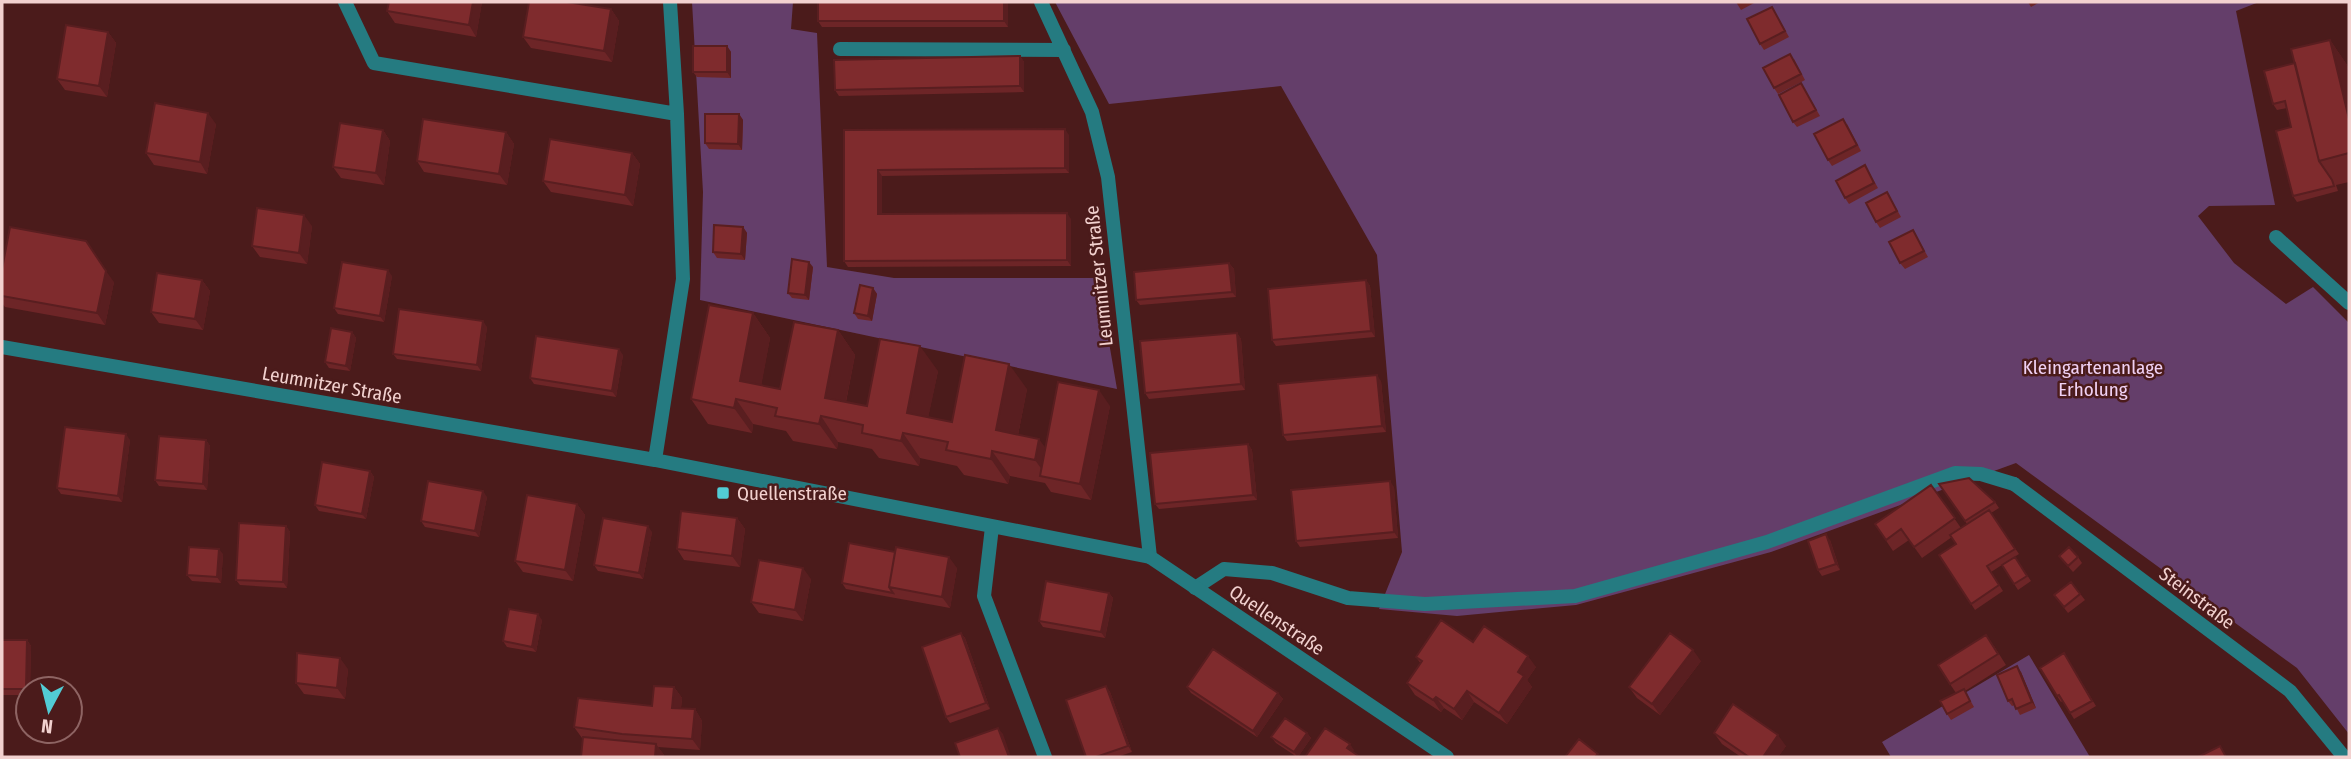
<svg xmlns="http://www.w3.org/2000/svg" width="2351" height="759" viewBox="0 0 2351 759" font-family="'Fira Sans Condensed',sans-serif">
	<style>
		.green { fill: #643e6a }
		.lines { fill: none; stroke-linecap: round; stroke-linejoin: round }
		.lane { stroke: #257b81; stroke-width: 14 }
		.street { stroke: #257b81; stroke-width: 14 }
		.wall { fill: #6d2527 }
		.shaded-wall { fill: #591e20 }
		.building { fill: #7f2b2d; stroke: #591e20; stroke-width: 2 }
		.poi-dot { fill: #52ccd5; stroke: #4b1b1b; stroke-width: 2.5 }
		.labels { text-anchor: middle; dominant-baseline: central; stroke-width: 5; stroke-linejoin: round; paint-order: stroke }
		.street-label { font-size: 19px; fill: #f2d1cf; stroke: #4b1b1b }
		.park-label { font-size: 19px; fill: #f0d1f4; stroke: #4b1b1b }
		.poi-label { font-size: 19px; fill: #f2d1cf; stroke: #4b1b1b; text-anchor: start }
	</style>
	<rect width="100%" height="100%" fill="#4b1b1b"/>
	<path class="green" d="M692,2H793L791,29L817,33L827,267L894,278H1098L1117,389L700,300L703,192Z
		M1055,2H2259L2236,11L2275,205L2209,206L2198,216L2234,263L2286,304L2313,287L2349,323V734L2297,668L2016,463L1771,552L1576,605L1457,616L1379,609L1402,552L1377,255L1281,86L1109,104Z
		M2029,655L2090,757H1891L1882,742Z"/>
	<g class="lines">
		<path class="lane" d="M1041,2L1092,112L1108,177L1150,557
			M840,49L1064,50
			M1195,588L1224,569L1272,573L1348,598L1425,604L1575,596L1767,542L1955,473L1981,474L2014,484"/>
		<path class="street" d="M345,2L374,63L677,114
			M2276,237L2349,303
			M2,347L655,460L1150,557L1447,757
			M655,460L683,279L677,114L670,2
			M2014,484L2290,691L2344,757
			M992,527L984,596L1045,757"/>
	</g>
	<path class="wall" d="M482,2L476,37L395,23L387,11Z
		M818,2H1008V27H822L818,21Z
		M1736,2H1756L1741,10Z
		M2028,2H2040L2031,7Z
		M1772,7L1789,37L1764,50L1760,44Z
		M611,9L619,21L612,62L531,48L523,37Z
		M108,32L116,43L107,97L65,90L57,79Z
		M2330,40L2347,65L2349,74V182L2336,185L2338,191L2297,202L2293,196L2291,127L2287,108L2277,110L2273,104L2295,63Z
		M727,46L731,52V78L697,77L693,72Z
		M1020,56L1024,62V92L839,96L835,90Z
		M1794,59L1805,80L1778,94L1774,88Z
		M1801,83L1820,116L1797,127L1793,122Z
		M739,114L743,120L742,150L709,149L705,143Z
		M216,124L207,174L154,165L146,153Z
		M1847,124L1861,151L1832,166L1828,160Z
		M383,130L390,141L384,185L341,178L333,167Z
		M844,130L1069,135V173L882,176V214L1071,219V266L848,267L844,261Z
		M506,132L514,144L507,185L424,172L417,161Z
		M632,153L640,164L633,206L551,192L543,181Z
		M1865,165L1878,188L1849,204L1845,198Z
		M1887,192L1901,217L1880,228L1876,222Z
		M312,226L307,264L260,257L252,246Z
		M743,227L747,233L745,260L717,258L713,252Z
		M1913,230L1928,257L1905,269L1900,263Z
		M1229,263L1234,269L1236,297L1140,305L1136,300Z
		M813,267L809,300L792,298L788,293Z
		M2,269L114,282L105,325L5,307L2,303Z
		M392,276L384,322L338,314L334,308Z
		M202,280L210,291L203,330L159,323L151,312Z
		M1366,280L1370,286L1375,337L1276,346L1272,340Z
		M873,288L877,294L872,321L858,319L854,313Z
		M753,313L770,338L761,385L780,389L838,330L855,355L846,402L867,406L938,371L928,417L952,422L1027,389L1018,435L1046,448L1110,406L1091,500L1051,492L1045,483L1010,476L1008,484L964,475L957,466L920,458L919,466L879,458L872,449L838,442L837,449L793,441L786,431L753,424L752,433L708,424L691,399Z
		M487,327L481,371L397,359L393,354Z
		M352,332L356,338L350,371L329,368L325,362Z
		M1237,333L1241,339L1245,390L1149,399L1145,393Z
		M623,355L616,397L534,384L530,378Z
		M1381,381L1386,432L1287,441L1283,435Z
		M130,440L122,502L61,494L57,488Z
		M206,440L210,446L207,490L159,486L155,480Z
		M1248,444L1252,450L1257,500L1159,509L1155,504Z
		M370,471L374,477L366,519L319,511L315,505Z
		M1939,484L1995,502L1999,508L1991,513L2019,554L1991,572L2003,591L1975,610L1939,555L1956,544L1952,537L1922,558L1909,540L1893,551L1875,524L1931,485L1961,528L1967,524Z
		M1394,487L1398,538L1300,547L1296,541Z
		M487,497L479,537L425,527L421,521Z
		M577,504L585,515L573,581L523,572L515,561Z
		M737,518L745,529L740,567L684,560L677,549Z
		M286,526L290,532L287,588L240,585L236,580Z
		M652,532L643,579L598,571L594,565Z
		M1830,540L1840,570L1822,576L1818,570Z
		M895,552L957,568L950,608L846,589L842,583Z
		M223,554L221,583L192,581L187,575Z
		M2059,556L2078,557L2082,563L2073,572Z
		M2015,557L2031,581L2018,590L2002,565Z
		M811,579L803,621L759,613L751,602Z
		M2071,582L2085,600L2068,613L2054,595Z
		M1109,593L1113,598L1105,638L1043,627L1039,621Z
		M542,620L536,652L507,647L503,641Z
		M961,633L965,638L990,709L950,723L946,717Z
		M2,640H27L31,646L30,689H28V695H2Z
		M1473,642L1536,667L1527,680L1532,687L1507,724L1474,702L1462,720L1444,708L1441,712L1415,695L1407,683L1421,664L1416,657Z
		M1994,646L2006,665L1965,691L1974,707L1951,720L1947,714L1956,693L1950,684Z
		M2064,653L2096,706L2074,719L2063,701L2061,702L2057,696Z
		M1701,661L1660,715L1637,698L1629,687Z
		M348,669L345,699L304,694L296,683Z
		M2021,672L2036,708L2020,715L2015,705L2012,706L2008,701Z
		M1106,686L1110,692L1132,752L1117,757H1086Z
		M674,687L682,698L681,708L695,709L702,721L700,750L658,747L664,755V757H581L583,739L582,738L574,727L652,706Z
		M1187,687L1278,693L1283,699L1257,737L1191,693Z
		M1307,733L1311,738L1298,757H1297L1276,743L1271,737Z
		M1714,733L1786,746L1778,757H1741L1722,744Z"/>
	<path class="shaded-wall" d="M473,2H482L476,37L469,25Z
		M1004,2H1008V27L1004,21Z
		M611,9L619,21L612,62L604,51Z
		M108,32L116,43L107,97L99,86Z
		M2330,40L2347,65L2349,74V119Z
		M727,46L731,52V78L727,72Z
		M1020,56L1024,62V92L1020,86Z
		M208,113L216,124L207,174L200,162Z
		M739,114L743,120L742,150L738,144Z
		M1065,129L1069,135V173L1065,168Z
		M383,130L390,141L384,185L376,173Z
		M506,132L514,144L507,185L499,174Z
		M632,153L640,164L633,206L625,195Z
		M878,170L882,176V220L878,214Z
		M1067,213L1071,219V266L1067,260Z
		M304,215L312,226L307,264L299,253Z
		M743,227L747,233L745,260L741,254Z
		M809,262L813,267L809,300L805,295Z
		M1229,263L1234,269L1236,297L1232,292Z
		M388,270L392,276L384,322L380,316Z
		M106,271L114,282L105,325L97,313Z
		M202,280L210,291L203,330L195,319Z
		M1366,280L1370,286L1375,337L1371,331Z
		M873,288L877,294L872,321L868,316Z
		M753,313L770,338L758,404L740,381Z
		M483,321L487,327L481,371L477,365Z
		M838,330L855,355L842,421L825,398Z
		M352,332L356,338L350,371L346,366Z
		M1237,333L1241,339L1245,390L1241,384Z
		M920,346L938,371L924,438L907,413Z
		M619,349L623,355L616,397L612,391Z
		M1009,364L1027,389L1014,455L996,430Z
		M1377,375L1381,381L1386,432L1382,426Z
		M1099,390L1110,406L1091,500L1080,484Z
		M736,399L753,424L752,433L734,408Z
		M821,416L838,442L837,449L819,424Z
		M903,433L920,458L919,466L901,441Z
		M126,434L130,440L122,502L118,496Z
		M1039,439L1057,464L1048,478L1035,460Z
		M206,440L210,446L207,490L203,484Z
		M1248,444L1252,450L1257,500L1253,495Z
		M992,451L1010,476L1008,484L991,459Z
		M370,471L374,477L366,519L362,514Z
		M1390,481L1394,487L1398,538L1394,532Z
		M483,491L487,497L479,537L475,531Z
		M577,504L585,515L573,581L565,570Z
		M737,518L745,529L740,567L732,556Z
		M286,526L290,532L287,588L283,582Z
		M648,526L652,532L643,579L639,573Z
		M1826,534L1830,540L1840,570L1836,564Z
		M219,549L223,554L221,583L217,577Z
		M949,557L957,568L950,608L942,597Z
		M803,568L811,579L803,621L795,610Z
		M1109,593L1113,598L1105,638L1101,632Z
		M538,614L542,620L536,652L532,647Z
		M961,633L965,638L990,709L986,703Z
		M27,640L31,646L30,689H28V692L26,689Z
		M1693,650L1701,661L1660,715L1652,704Z
		M1528,656L1536,667L1527,680L1532,687L1507,724L1499,713L1518,672Z
		M340,658L348,669L345,699L337,688Z
		M2017,666L2021,672L2036,708L2032,702Z
		M1106,686L1110,692L1132,752L1128,746Z
		M674,687L682,698L680,719L672,708Z
		M1467,691L1474,702L1462,720L1454,709Z
		M1278,693L1283,699L1257,737L1253,731Z
		M1436,697L1444,708L1441,712L1433,700Z
		M695,709L702,721L700,750L692,739Z
		M998,728L1003,734L1011,757H1009Z
		M1307,733L1311,738L1298,757H1297L1294,752Z
		M1778,735L1786,746L1778,757H1763Z
		M656,744L664,755V757H655Z
		M1350,744L1354,750L1351,754L1347,748Z"/>
	<path class="building" d="M389,2H473L469,25L387,11Z
		M529,2H567L611,9L604,51L523,37Z
		M818,2H1004V21H818Z
		M1772,7L1785,31L1760,44L1747,19Z
		M66,25L108,32L99,86L57,79Z
		M2330,40L2349,119V153L2319,161L2291,49Z
		M693,46H727V72H693Z
		M1790,54L1801,74L1774,88L1763,68Z
		M1020,56V86L835,90L834,60Z
		M2295,63L2319,161L2332,180L2334,186L2293,196L2276,131L2291,127L2285,101L2273,104L2264,71Z
		M1801,83L1816,110L1793,122L1779,95Z
		M155,103L208,113L200,162L146,153Z
		M705,114H739L738,144L705,143Z
		M423,119L506,132L499,174L417,161Z
		M1843,119L1857,145L1828,160L1814,134Z
		M340,123L383,130L376,173L333,167Z
		M1065,129V168L878,170V214L1067,213V260L844,261V130Z
		M550,139L632,153L625,195L543,181Z
		M1865,165L1874,183L1845,198L1836,181Z
		M1887,192L1897,211L1876,222L1866,203Z
		M257,208L304,215L299,253L252,246Z
		M714,225L743,227L741,254L713,252Z
		M10,227L86,241L106,271L97,313L2,296V269Z
		M1913,230L1924,251L1900,263L1889,242Z
		M792,259L809,262L805,295L788,293Z
		M342,262L388,270L380,316L334,308Z
		M1229,263L1232,292L1136,300L1134,272Z
		M157,273L202,280L195,319L151,312Z
		M1366,280L1371,331L1272,340L1268,289Z
		M860,285L873,288L868,316L854,313Z
		M709,305L753,313L740,381L780,389L794,322L838,330L825,398L867,406L880,339L920,346L907,413L952,422L965,355L1009,364L996,430L1039,439L1035,460L992,451L991,459L946,450L948,442L903,433L901,441L862,433L863,425L821,416L819,424L775,416L777,408L736,399L734,408L691,399Z
		M399,309L483,321L477,365L393,354Z
		M331,328L352,332L346,366L325,362Z
		M1237,333L1241,384L1145,393L1140,341Z
		M536,336L619,349L612,391L530,378Z
		M1377,375L1382,426L1283,435L1278,384Z
		M1058,382L1099,390L1080,484L1040,476Z
		M65,427L126,434L118,496L57,488Z
		M159,436L206,440L203,484L155,480Z
		M1248,444L1253,495L1155,504L1150,453Z
		M322,462L370,471L362,514L315,505Z
		M1969,478L1995,502L1965,521L1939,484Z
		M428,481L483,491L475,531L421,521Z
		M1390,481L1394,532L1296,541L1291,490Z
		M1931,485L1955,518L1914,547L1901,529L1886,540L1875,524Z
		M527,495L577,504L565,570L515,561Z
		M1989,510L2015,549L1987,566L1999,585L1971,604L1939,555L1956,544L1950,535Z
		M681,511L737,518L732,556L677,549Z
		M603,518L648,526L639,573L594,565Z
		M239,523L286,526L283,582L236,580Z
		M1826,534L1836,564L1818,570L1808,541Z
		M849,543L895,552L889,587L893,593L842,583Z
		M189,547L219,549L217,577L187,575Z
		M896,547L949,557L942,597L889,587Z
		M2069,547L2078,557L2068,566L2059,556Z
		M2015,557L2027,576L2014,584L2002,565Z
		M759,560L803,568L795,610L751,602Z
		M1046,581L1109,593L1101,632L1039,621Z
		M2071,582L2080,594L2064,607L2054,595Z
		M509,609L538,614L532,647L503,641Z
		M1441,620L1473,642L1484,626L1528,656L1518,672L1524,676L1499,713L1467,691L1454,709L1436,697L1433,700L1407,683L1422,661L1416,657Z
		M961,633L986,703L946,717L922,647Z
		M1670,633L1693,650L1652,704L1629,687Z
		M1986,635L1998,654L1950,684L1938,665Z
		M2,640H27L26,689H2Z
		M1213,649L1278,693L1253,731L1187,687Z
		M297,653L340,658L337,688L296,683Z
		M2064,653L2092,701L2070,713L2059,695L2057,696L2040,668Z
		M2017,666L2032,702L2016,709L2012,699L2008,701L1997,675Z
		M654,686L674,687L672,708L695,709L692,739L622,734L574,727L578,698L652,706Z
		M1106,686L1128,746L1096,757H1086L1066,700Z
		M1964,689L1970,701L1947,714L1940,701Z
		M1733,704L1778,735L1763,757H1749L1714,733Z
		M1285,718L1307,733L1294,752L1271,737Z
		M998,728L1009,757H960L955,743Z
		M1325,728L1350,744L1347,748L1360,757H1305Z
		M583,737L656,744L655,757H581Z
		M1579,739L1598,754L1595,757H1565Z
		M2220,746L2226,757H2198Z"/>
	<rect class="poi-dot" x="716" y="486" width="14" height="14" rx="3.5"/>
	<g class="labels">
		<g class="street-label">
			<text transform="translate(1099 276) rotate(-96)">Leumnitzer Straße</text>
			<text transform="translate(332 385) rotate(10)">Leumnitzer Straße</text>
			<text transform="translate(2197 598) rotate(37)">Steinstraße</text>
			<text transform="translate(1277 620) rotate(34)">Quellenstraße</text>
		</g>
		<g class="park-label">
			<text x="2093" y="367">Kleingartenanlage<tspan x="2093" dy="22">Erholung</tspan></text>
		</g>
		<g class="poi-label">
			<text x="737" y="493">Quellenstraße</text>
		</g>
	</g>
	<rect width="2351" height="759" fill="none" stroke="#f2d1cf" stroke-width="7"/>
	<g transform="translate(49 710) rotate(187)"><circle r="33" fill="#4b1b1b" stroke="#8e6463" stroke-width="2"/>
	<path d="M0-5L12 26L0 18L-12 26Z" fill="#52ccd5"/>
	<text y="-10" font-size="19" font-weight="bold" text-anchor="middle" fill="#f2d1cf">N</text>
	</g>
</svg>
